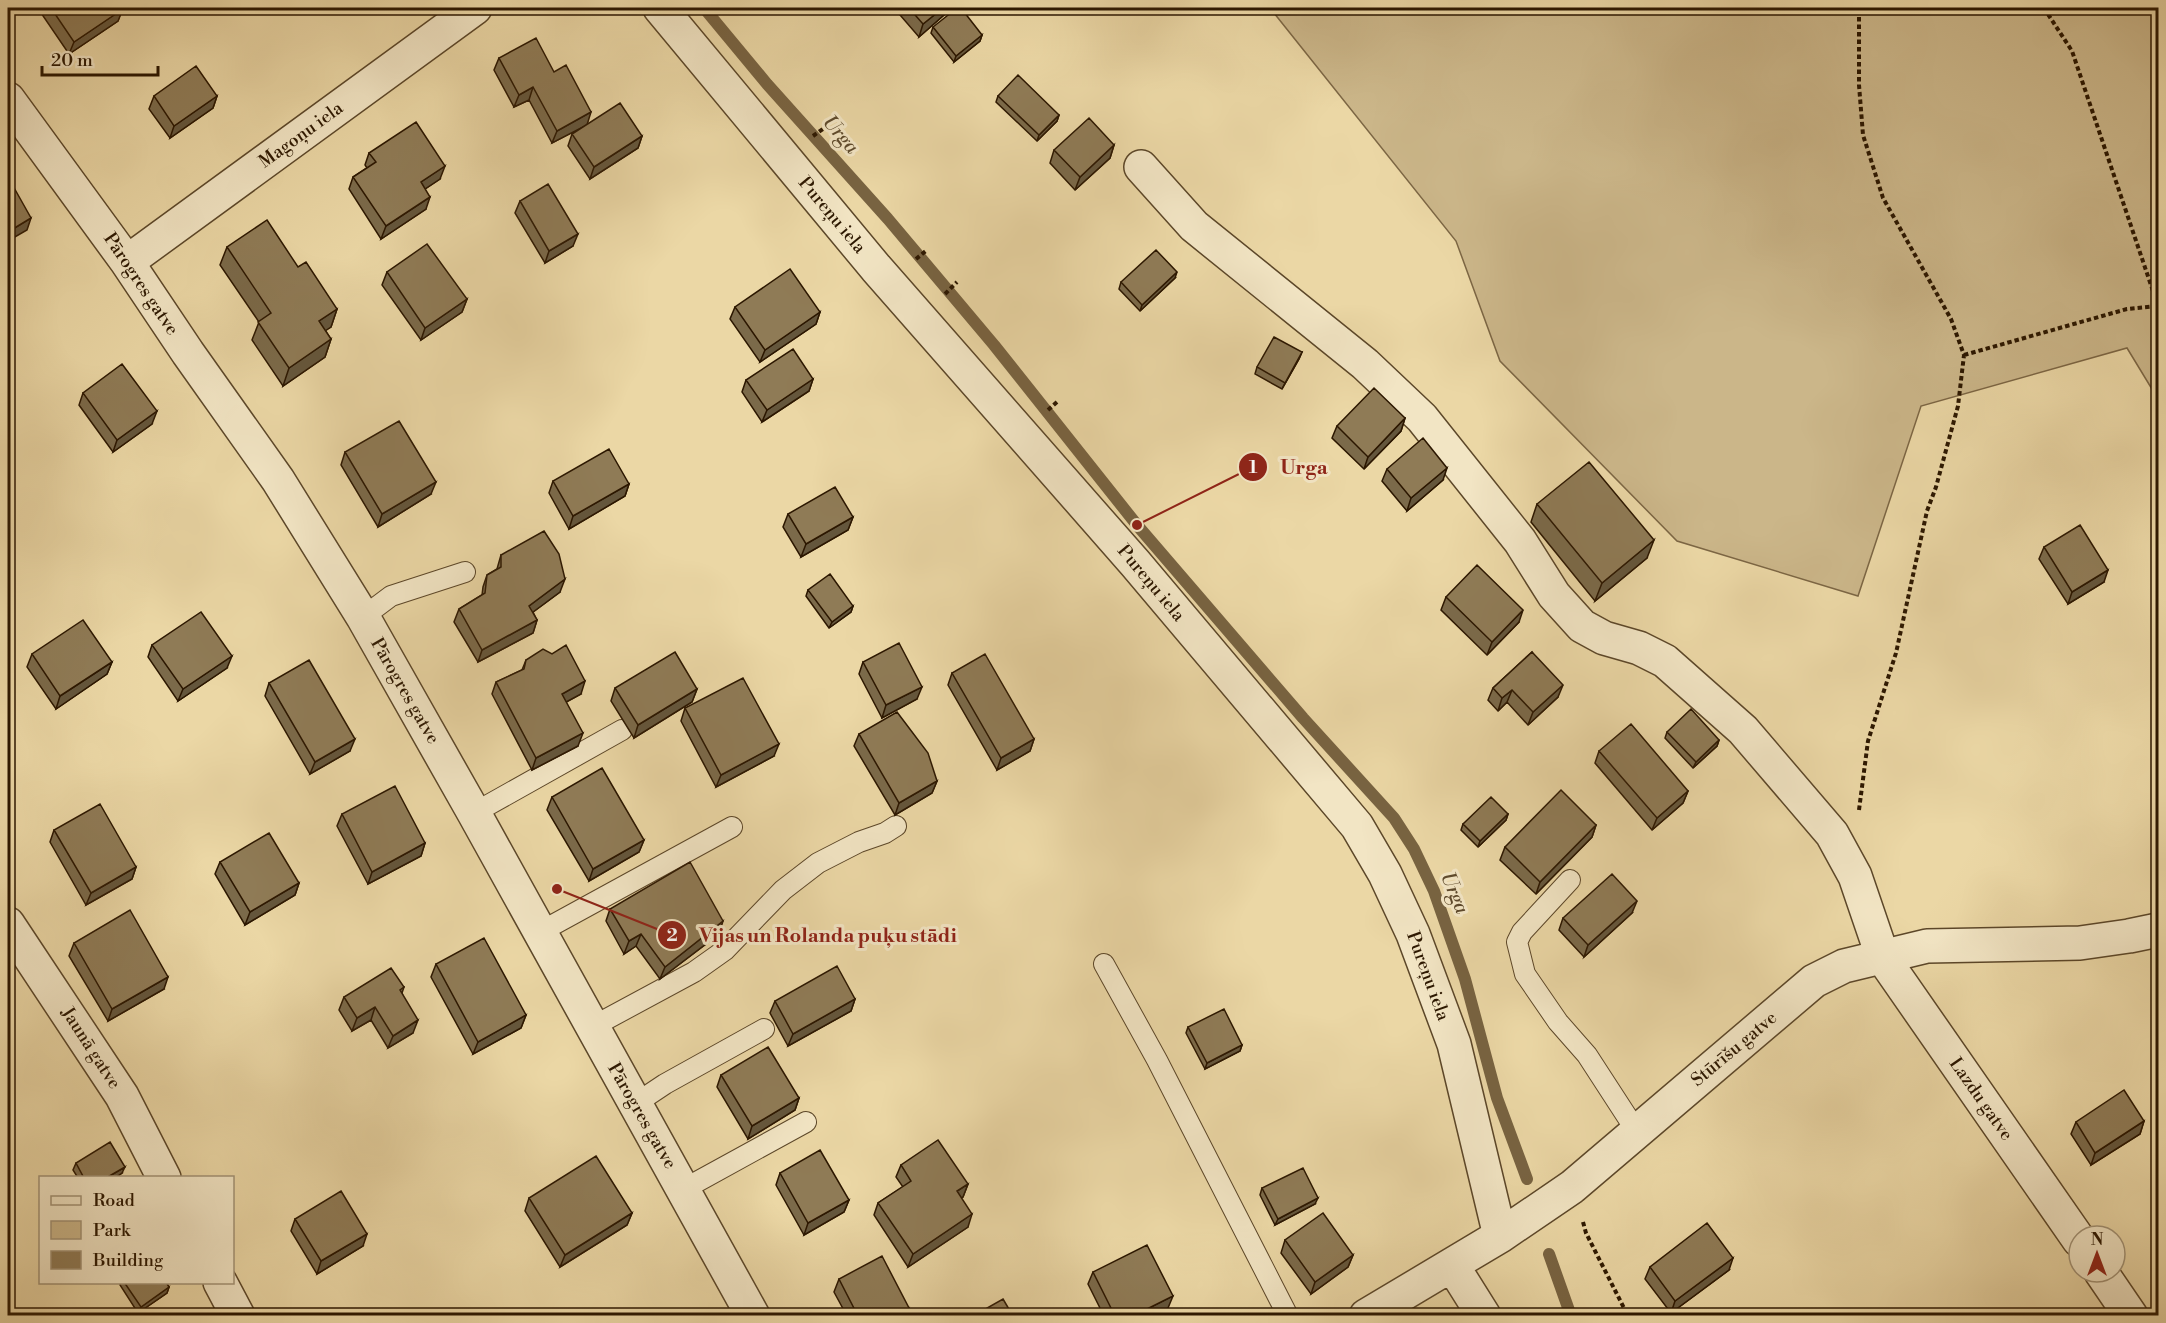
<svg xmlns="http://www.w3.org/2000/svg" width="2166" height="1323" viewBox="0 0 2166 1323" font-family="'Libre Bodoni',serif">
	<style>
		.green { fill: #cbb689; stroke: #7c6644; stroke-width: 1.5 }
		.lines { fill: none; stroke-linecap: round; stroke-linejoin: round }
		.stream { stroke: #786341; stroke-width: 12 }
		.service-casing { stroke: #5c4729; stroke-width: 22 }
		.minor-casing { stroke: #5c4729; stroke-width: 36 }
		.path { stroke: #2c1700; stroke-width: 4; stroke-dasharray: 4.5 3; stroke-linecap: butt }
		.service { stroke: #f2e5c4; stroke-width: 20 }
		.minor { stroke: #f2e5c4; stroke-width: 33 }
		.wall { fill: #7b6a4a; stroke: #2c1700; stroke-width: 1.5 }
		.shaded-wall { fill: #64563c; stroke: #2c1700; stroke-width: 1.5 }
		.building { fill: #8f7b56; stroke: #2c1700; stroke-width: 1.5 }
		.labels { text-anchor: middle; dominant-baseline: central; stroke-width: 6; stroke-linejoin: round; paint-order: stroke }
		.street-label { font-size: 18px; fill: #2c1700; stroke: #f2e5c4 }
		.water-label { font-size: 20px; font-style: italic; fill: #5e4a2c; stroke: #f2e5c4 }
		.leader { fill: none; stroke: #8f2418; stroke-width: 2 }
		.callout-dot { fill: #8f2418; stroke: #f2e5c4; stroke-width: 2 }
		.mark-label { font-size: 18px; text-anchor: middle; font-weight: bold; fill: #fff }
		.callout-label { font-size: 20px; text-anchor: middle; font-weight: bold; fill: #8f2418; stroke: #f2e5c4; stroke-width: 6; stroke-linejoin: round; paint-order: stroke }
	</style>
	<rect width="100%" height="100%" fill="#ebd7a5"/>
	<filter id="stains"><feTurbulence type="fractalNoise" baseFrequency=".00333" numOctaves="4"/><feColorMatrix values="0 0 0 0 .2 0 0 0 0 .09 0 0 0 0 .02 0 0 0 .5 -.17"/></filter>
	<radialGradient id="worn" r=".72"><stop offset=".6" stop-color="#630" stop-opacity="0"/><stop offset="1" stop-color="#630" stop-opacity=".3"/></radialGradient>
	<path class="green" d="M1270,8H2158V399L2127,348L1921,406L1858,596L1677,541L1500,361L1456,241Z"/>
	<g class="lines">
		<path class="stream" d="M704,8L767,84L888,219L994,345L1137,525L1303,718L1394,818L1414,849L1434,891L1465,979L1497,1098L1527,1179
			M1549,1254L1571,1316"/>
		<defs>
			<path id="service" d="M363,617L391,596L465,572
				M474,813L622,730
				M1570,880L1522,932L1517,942L1525,974L1558,1022L1587,1055L1637,1132
				M540,932L732,827
				M1104,964L1157,1060L1288,1316
				M592,1027L694,972L725,950L783,890L818,863L859,842L885,833L896,826
				M635,1104L665,1084L764,1029
				M684,1189L806,1122"/>
			<path id="minor" d="M660,8L876,268L1135,563L1357,826L1385,874L1413,934L1454,1044L1500,1236
				M8,99L127,262L188,353L278,480L363,617L474,813L753,1316
				M1141,167L1194,226L1365,364L1422,418L1520,541L1554,595L1582,626L1604,638L1639,648L1665,661L1743,730L1832,834L1855,876L1883,958L2079,1240
				M127,262L475,8
				M8,924L122,1096L164,1178
				M1452,1265L1484,1316
				M2101,1272L2131,1316
				M220,1282L238,1316
				M1366,1316L1500,1236L1572,1187L1814,981L1844,966L1927,946L2080,943L2129,936L2158,930"/>
		</defs>
		<use href="#service" class="service-casing"/>
		<use href="#minor" class="minor-casing"/>
		<path class="path" d="M2044,8L2072,51L2158,306
			M813,136L827,126
			M916,259L927,250
			M945,294L957,282
			M1964,355L2127,309L2158,306
			M1048,410L1057,402
			M1859,810L1868,741L1896,653L1927,511L1936,487L1958,406L1964,355L1951,319L1883,198L1863,135L1859,85V8
			M1583,1222L1586,1233L1628,1316"/>
		<use href="#service" class="service"/>
		<use href="#minor" class="minor"/>
	</g>
	<path class="wall" d="M40,8H122L118,21L69,54L39,10Z
		M894,8H952L919,37Z
		M933,27L982,35L980,41L954,62L931,33Z
		M499,58L554,72L587,124L642,136L638,148L590,179L568,146L572,134L582,127L552,143L529,100L514,107L494,70Z
		M154,96H217L213,108L170,138L149,109Z
		M998,96L1059,115L1057,121L1037,141L996,102Z
		M1114,145L1110,158L1075,190L1050,163L1054,150Z
		M369,153L440,179L425,189L426,209L381,239L349,189L353,177L367,168L365,165Z
		M520,201L573,246L545,263L515,213Z
		M227,247L337,309L331,327L325,330L331,339L325,357L283,386L252,340L259,322L220,265Z
		M387,272L467,299L462,312L421,340L382,285Z
		M1175,278L1140,311L1119,289L1121,282Z
		M735,307L820,312L816,324L760,362L730,319Z
		M1302,352L1299,359L1282,389L1255,374L1257,367Z
		M813,379L809,391L762,422L742,392L746,380Z
		M83,393L152,424L113,452L79,405Z
		M1405,418L1401,431L1364,469L1332,438L1337,426Z
		M345,452L431,494L378,527L341,465Z
		M1387,469L1443,480L1407,511L1382,481Z
		M553,481L629,484L625,496L569,529L549,493Z
		M1537,504L1647,558L1595,601L1531,522Z
		M788,514L853,517L848,530L801,557L783,527Z
		M2044,547L2104,582L2068,604L2039,559Z
		M501,555L560,592L533,612L537,620L533,633L478,662L454,622L459,609L482,595L483,587L487,575L497,569Z
		M808,590L853,606L851,612L829,628L806,596Z
		M1446,597L1519,622L1487,655L1441,610Z
		M152,645L227,668L178,701L148,657Z
		M1532,652L1558,697L1528,725L1507,702L1498,711L1488,700L1493,688Z
		M32,654L112,662L107,674L56,709L27,667Z
		M526,660L581,694L566,702L578,746L532,770L492,694L496,682L522,670Z
		M863,662L917,699L882,718L859,674Z
		M952,673L1034,739L1030,751L997,770L948,685Z
		M269,683L350,751L310,774L265,696Z
		M615,688L697,689L692,702L634,738L611,701Z
		M685,708L774,756L716,787L681,721Z
		M1667,732L1719,740L1717,746L1693,768L1665,738Z
		M859,734L937,781L932,793L895,815L854,746Z
		M1599,751L1688,791L1683,803L1652,830L1595,763Z
		M552,797L644,840L639,852L589,881L547,810Z
		M342,814L425,843L421,856L368,884L337,826Z
		M1508,814L1506,820L1478,847L1461,830L1463,824Z
		M1596,825L1592,837L1536,894L1500,860L1505,847Z
		M54,830L136,867L132,879L86,905L50,842Z
		M220,862L299,883L295,895L245,925L215,874Z
		M610,909L719,934L660,979L636,946L624,954L606,921Z
		M1632,913L1584,957L1559,930L1563,918Z
		M74,943L164,989L108,1021L69,956Z
		M436,964L526,1015L521,1028L473,1054L431,977Z
		M404,987L402,993L413,1033L388,1048L371,1020L352,1031L339,1010L344,997Z
		M855,999L851,1011L788,1046L770,1013L775,1001Z
		M1188,1027L1242,1045L1240,1051L1205,1069L1186,1033Z
		M721,1075L799,1098L795,1110L748,1139L717,1087Z
		M2144,1121L2140,1134L2091,1165L2071,1134L2076,1122Z
		M76,1163L122,1173L115,1178H78L73,1170Z
		M901,1165L968,1184L963,1197L961,1198L968,1227L908,1267L874,1215L878,1203L903,1187L896,1177Z
		M780,1173L849,1200L844,1212L804,1235L776,1185Z
		M1262,1188L1315,1204L1275,1225L1260,1195Z
		M529,1198L632,1213L627,1225L560,1267L525,1211Z
		M295,1219L363,1246L317,1274L291,1231Z
		M1285,1240L1353,1255L1348,1267L1311,1294L1281,1253Z
		M1650,1267L1729,1270L1671,1313L1645,1279Z
		M1093,1272L1168,1308L1153,1316H1104L1088,1284Z
		M839,1279L907,1316H847L834,1292Z
		M121,1282H166L169,1287L167,1293L138,1313L120,1285Z"/>
	<path class="shaded-wall" d="M943,8H952L919,37L923,24Z
		M123,9L118,21L69,54L74,42Z
		M982,35L980,41L954,62L956,56Z
		M533,87L529,100L514,107L519,95Z
		M217,96L213,108L170,138L174,126Z
		M591,112L587,125L552,143L557,131Z
		M1059,115L1057,121L1037,141L1039,135Z
		M642,136L638,148L590,179L594,167Z
		M1114,145L1110,158L1075,190L1080,177Z
		M445,166L440,179L416,195L421,182Z
		M430,197L426,209L381,239L386,226Z
		M31,218L27,230L8,241V232Z
		M578,234L573,246L545,263L549,251Z
		M1177,272L1175,278L1140,311L1142,305Z
		M467,299L462,312L421,340L425,328Z
		M337,309L331,327L313,339L319,321Z
		M820,312L816,324L760,362L765,350Z
		M331,339L325,357L283,386L289,368Z
		M1302,352L1299,359L1282,389L1285,383Z
		M813,379L809,391L762,422L767,410Z
		M157,411L152,424L113,452L117,440Z
		M1405,418L1401,431L1364,469L1368,457Z
		M1447,468L1443,480L1407,511L1411,498Z
		M436,482L431,494L378,527L382,514Z
		M629,484L625,496L569,529L573,516Z
		M853,517L848,530L801,557L806,544Z
		M1654,540L1647,558L1595,601L1602,583Z
		M2108,570L2104,582L2068,604L2072,592Z
		M565,579L560,592L525,618L529,606Z
		M853,606L851,612L829,628L832,622Z
		M1523,610L1519,622L1487,655L1492,642Z
		M537,620L533,633L478,662L482,650Z
		M232,656L227,668L178,701L183,689Z
		M112,662L107,674L56,709L60,696Z
		M585,681L581,694L557,707L562,694Z
		M1563,685L1558,697L1528,725L1533,712Z
		M922,687L917,699L882,718L886,705Z
		M697,689L692,702L634,738L638,725Z
		M1512,690L1507,702L1498,711L1502,698Z
		M583,733L578,746L532,770L536,758Z
		M355,739L350,751L310,774L315,762Z
		M1034,739L1030,751L997,770L1001,758Z
		M1719,740L1717,746L1693,768L1696,762Z
		M779,744L774,756L716,787L721,775Z
		M937,781L932,793L895,815L899,803Z
		M1688,791L1683,803L1652,830L1657,818Z
		M1508,814L1506,820L1478,847L1480,841Z
		M1596,825L1592,837L1536,894L1540,882Z
		M644,840L639,852L589,881L593,869Z
		M425,843L421,856L368,884L372,872Z
		M136,867L132,879L86,905L91,893Z
		M299,883L295,895L245,925L250,912Z
		M1637,901L1632,913L1584,957L1588,945Z
		M723,921L719,934L660,979L665,967Z
		M641,934L636,946L624,954L629,941Z
		M168,977L164,989L108,1021L112,1009Z
		M855,999L851,1011L788,1046L793,1034Z
		M375,1007L371,1020L352,1031L357,1018Z
		M526,1015L521,1028L473,1054L478,1042Z
		M418,1020L413,1033L388,1048L393,1036Z
		M1242,1045L1240,1051L1205,1069L1207,1063Z
		M799,1098L795,1110L748,1139L752,1126Z
		M2144,1121L2140,1134L2091,1165L2095,1153Z
		M125,1167L122,1173L115,1178H106Z
		M968,1184L963,1197L952,1204L957,1191Z
		M1318,1198L1315,1204L1275,1225L1278,1219Z
		M849,1200L844,1212L804,1235L808,1223Z
		M632,1213L627,1225L560,1267L565,1255Z
		M972,1214L968,1227L908,1267L913,1254Z
		M367,1234L363,1246L317,1274L321,1261Z
		M1353,1255L1348,1267L1311,1294L1315,1282Z
		M1733,1258L1729,1270L1671,1313L1675,1301Z
		M169,1287L167,1293L138,1313L141,1307Z
		M1173,1296L1168,1308L1153,1316H1133Z
		M909,1308L907,1316H894Z"/>
	<path class="building" d="M51,8H122L123,9L74,42Z
		M909,8H943L923,24Z
		M957,8H961L982,35L956,56L933,27Z
		M536,38L554,72L566,65L591,112L557,131L533,87L519,95L499,58Z
		M196,66L217,96L174,126L154,96Z
		M1018,75L1059,115L1039,135L998,96Z
		M620,103L642,136L594,167L572,134Z
		M1089,118L1114,145L1080,177L1054,150Z
		M416,122L445,166L421,182L430,197L386,226L353,177L376,162L369,153Z
		M8,177L31,218L8,232Z
		M548,184L578,234L549,251L520,201Z
		M267,220L298,267L306,262L337,309L319,321L331,339L289,368L258,322L271,313L227,247Z
		M427,244L467,299L425,328L387,272Z
		M1156,250L1177,272L1142,305L1121,282Z
		M790,269L820,312L765,350L735,307Z
		M1274,337L1302,352L1285,383L1257,367Z
		M793,349L813,379L767,410L746,380Z
		M122,364L157,411L117,440L83,393Z
		M1374,388L1405,418L1368,457L1337,426Z
		M399,421L436,482L382,514L345,452Z
		M1423,438L1447,468L1411,498L1387,469Z
		M609,449L629,484L573,516L553,481Z
		M1589,462L1654,540L1602,583L1537,504Z
		M835,487L853,517L806,544L788,514Z
		M2080,525L2108,570L2072,592L2044,547Z
		M544,531L559,554L565,579L529,606L537,620L482,650L459,609L485,593L487,575L501,567V555Z
		M1477,565L1523,610L1492,642L1446,597Z
		M830,574L853,606L832,622L808,590Z
		M201,612L232,656L183,689L152,645Z
		M83,620L112,662L60,696L32,654Z
		M899,643L922,687L886,705L863,662Z
		M566,645L585,681L562,694L583,733L536,758L496,682L524,669L526,660L543,649L552,654Z
		M675,652L697,689L638,725L615,688Z
		M1532,652L1563,685L1533,712L1512,690L1502,698L1493,688Z
		M985,654L1034,739L1001,758L952,673Z
		M309,660L355,739L315,762L269,683Z
		M743,678L779,744L721,775L685,708Z
		M1691,709L1719,740L1696,762L1667,732Z
		M897,712L928,753L937,781L899,803L859,734Z
		M1631,724L1688,791L1657,818L1599,751Z
		M602,768L644,840L593,869L552,797Z
		M395,786L425,843L372,872L342,814Z
		M1561,790L1596,825L1540,882L1505,847Z
		M1491,797L1508,814L1480,841L1463,824Z
		M100,804L136,867L91,893L54,830Z
		M269,833L299,883L250,912L220,862Z
		M690,862L723,921L665,967L641,934L629,941L610,909Z
		M1612,874L1637,901L1588,945L1563,918Z
		M130,910L168,977L112,1009L74,943Z
		M484,938L526,1015L478,1042L436,964Z
		M837,966L855,999L793,1034L775,1001Z
		M391,968L404,987L400,990L418,1020L393,1036L375,1007L357,1018L344,997Z
		M1224,1009L1242,1045L1207,1063L1188,1027Z
		M768,1047L799,1098L752,1126L721,1075Z
		M2124,1090L2144,1121L2095,1153L2076,1122Z
		M938,1140L968,1184L957,1191L972,1214L913,1254L878,1203L911,1181L901,1165Z
		M110,1142L125,1167L106,1178H84L76,1163Z
		M820,1150L849,1200L808,1223L780,1173Z
		M596,1156L632,1213L565,1255L529,1198Z
		M1303,1168L1318,1198L1278,1219L1262,1188Z
		M341,1191L367,1234L321,1261L295,1219Z
		M1323,1213L1353,1255L1315,1282L1285,1240Z
		M1707,1223L1733,1258L1675,1301L1650,1267Z
		M1147,1245L1173,1296L1133,1316H1115L1093,1272Z
		M882,1256L909,1308L894,1316H858L839,1279Z
		M124,1282H166L169,1287L141,1307Z
		M1003,1299L1013,1316H973Z"/>
	<g class="labels">
		<g class="street-label">
			<text transform="translate(301 135) rotate(-36)">Magoņu iela</text>
			<text transform="translate(832 215) rotate(50)">Pureņu iela</text>
			<text transform="translate(141 284) rotate(56)">Pārogres gatve</text>
			<text transform="translate(1151 583) rotate(50)">Pureņu iela</text>
			<text transform="translate(405 691) rotate(60)">Pārogres gatve</text>
			<text transform="translate(1428 976) rotate(70)">Pureņu iela</text>
			<text transform="translate(91 1048) rotate(57)">Jaunā gatve</text>
			<text transform="translate(1734 1049) rotate(-40)">Stūrīšu gatve</text>
			<text transform="translate(1981 1099) rotate(55)">Lazdu gatve</text>
			<text transform="translate(642 1116) rotate(60)">Pārogres gatve</text>
		</g>
		<g class="water-label">
			<text transform="translate(840 135) rotate(49)">Urga</text>
			<text transform="translate(1454 893) rotate(67)">Urga</text>
		</g>
	</g>
	<path class="leader" d="M1137 525L1253 467M557 889L672 935"/>
	<g class="callout-dot">
		<circle cx="1137" cy="525" r="6"/>
		<circle cx="557" cy="889" r="6"/>
		<circle cx="1253" cy="467" r="15"/>
		<circle cx="672" cy="935" r="15"/>
	</g>
	<g class="mark-label">
		<text x="1253" y="473">1</text>
		<text x="672" y="941">2</text>
	</g>
	<g class="callout-label">
		<text x="1304" y="474">Urga</text>
		<text x="828" y="942">Vijas un Rolanda puķu stādi</text>
	</g>
	<rect width="2166" height="1323" fill="none" stroke="#ebd7a5" stroke-width="30"/>
	<rect x="9" y="9" width="2148" height="1305" fill="none" stroke="#2c1700" stroke-width="3"/>
	<rect x="15" y="15" width="2136" height="1293" fill="none" stroke="#2c1700" stroke-width="1.5"/>
	<rect x="39" y="1176" width="195" height="108" fill="#f2e5c4" stroke="#a39376" stroke-width="1.5"/>
	<rect x="51" y="1196" width="30" height="9" fill="#f2e5c4" stroke="#a39376" stroke-width="1.5"/>
	<text x="93" y="1206" font-size="18" fill="#2c1700">Road</text>
	<rect x="51" y="1221" width="30" height="18" fill="#cbb689" stroke="#a39376" stroke-width="1.5"/>
	<text x="93" y="1236" font-size="18" fill="#2c1700">Park</text>
	<rect x="51" y="1251" width="30" height="18" fill="#8f7b56" stroke="#a39376" stroke-width="1.5"/>
	<text x="93" y="1266" font-size="18" fill="#2c1700">Building</text>
	<g transform="translate(2097 1254)"><circle r="28" fill="#f2e5c4" stroke="#a39376" stroke-width="1.5"/>
	<path d="M0-4.5L10 22L0 15L-10 22Z" fill="#8f2418"/>
	<text y="-9" font-size="16" font-weight="bold" text-anchor="middle" fill="#2c1700">N</text>
	</g>
	<path d="M42 66v9h116v-9" fill="none" stroke="#2c1700" stroke-width="3"/>
	<text x="51" y="66" font-size="18" fill="#2c1700" stroke="#f2e5c4" stroke-width="4.5" paint-order="stroke">20 m</text>
	<rect width="100%" height="100%" filter="url(#stains)"/>
	<rect width="100%" height="100%" fill="url(#worn)"/>
</svg>
